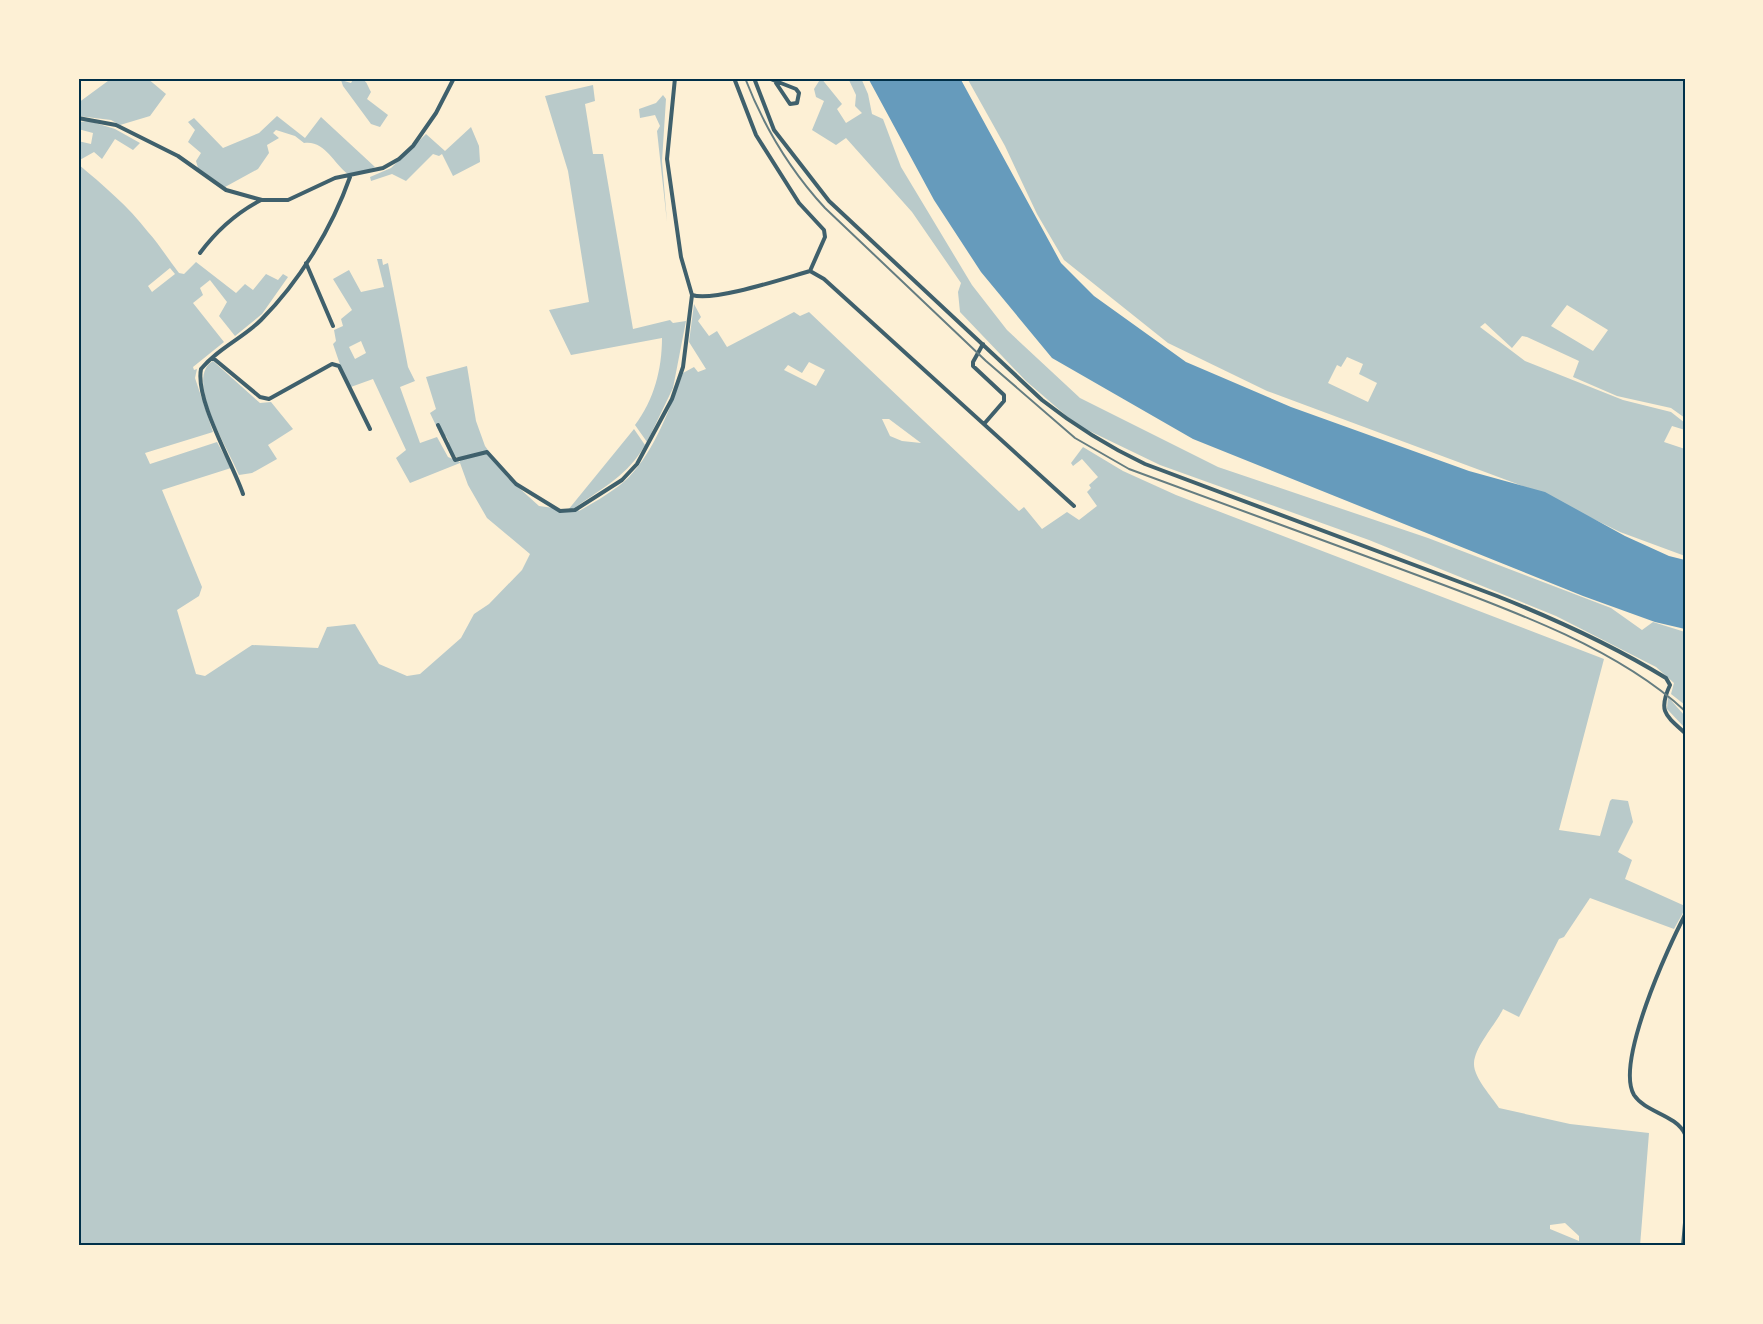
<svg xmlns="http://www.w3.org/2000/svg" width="1763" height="1324" viewBox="0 0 1763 1324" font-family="Mulish,sans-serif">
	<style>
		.green { fill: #b9caca; fill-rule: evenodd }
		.water { fill: #669bbc }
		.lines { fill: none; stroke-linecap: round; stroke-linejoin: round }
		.minor { stroke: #3f606c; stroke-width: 4 }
		.rail { stroke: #657d81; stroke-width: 2 }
		.neatline { fill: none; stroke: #003049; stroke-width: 2 }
	</style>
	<rect width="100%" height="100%" fill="#fdf0d5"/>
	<path class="green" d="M112,78H147L166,94L150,116L120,125L111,120L78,116V103Z
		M354,78C367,78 366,83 371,92L367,99L388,115L380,127L371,124L343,86L341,80L351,83Z
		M821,78L842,104L837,109L846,123L862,113L855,106L856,95L848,78H861L868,94L872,114L883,119L901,167L972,285L1007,330L1080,398L1218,467L1428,538L1611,608L1642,630L1653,622L1685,632V705L1671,694L1674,683L1656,667L1556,616L1369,540L1160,465L1077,425L1026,381L960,312L958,292L961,283L912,212L846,138L836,145L812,130L824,101L816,97L814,89Z
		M967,78H1685V418L1671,408L1617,396L1573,377L1579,361L1527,337L1522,336L1512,348L1485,323L1480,327L1525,361L1623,400L1671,412L1685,423V430L1672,426L1664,442L1685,449V556L1620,532L1539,492L1267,391L1168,343L1064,260L1037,214L1005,146ZM1567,305L1608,330L1593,351L1551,326ZM1347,357L1363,364L1359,374L1377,383L1368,402L1328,383L1337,365L1341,367Z
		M593,85L595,101L585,104L593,154H603L633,329L670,320L673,323L686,321L673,388L647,442L635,425C654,400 662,369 662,338L571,355L549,310L589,302L568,171L545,96Z
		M663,95L666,99L662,161L667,222L657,131L660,126L655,115L640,118L639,109L656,103Z
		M277,116L305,138L321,117L375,167L361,173L348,174C333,163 325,140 304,143L295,136L276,130L273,133L279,138L267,145L269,153L258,169L225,187L198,168L196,161L201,153L188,142L195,130L188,122L194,118L223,148L259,133Z
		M89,121L115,129L140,143L133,150L115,139L102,159L94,152L78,161V141L91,144L93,133L78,129V122Z
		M471,127L479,146L480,162L453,176L442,154L439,156L433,154L406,181L392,174L371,181L370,177L391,168L426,134L445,151Z
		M78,164C103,185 128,206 148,232C159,244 168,259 179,273L184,274L196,262L236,293L245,284L253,290L266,274L278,280L283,274L288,277L262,314L235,336L219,316L227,302L210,280L200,288L203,295L193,303L224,342L193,367L194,370L197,369L195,378L213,432L145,453L150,464L217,442L231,468L162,490L202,587L199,596L177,610L196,674L205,676L252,645L318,648L327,627L355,624L379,664L407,676L420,674L461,638L474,614L489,604L522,570L530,554L487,518L468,485L460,463L410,483L396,458L406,450L373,379L348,388L333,344L336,341L334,330L343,326L341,319L352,310L333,279L349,270L361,292L384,287L377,259H382L383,265L388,263L408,367L415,381L400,387L420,443L437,437L448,457L460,462V458L451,455L446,445L449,442L446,436L442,438L430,413L436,409L426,377L467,366L476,421L485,446L507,477L539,506L568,510L634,429L645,445C628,475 604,487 576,507L579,511C595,502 616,490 629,477C655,450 670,408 683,373L694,367L698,372L706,369L689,342L694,304L701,317L698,321L709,336L717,331L727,347L794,312L800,316L809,312L1019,511L1024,507L1042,529L1067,512L1079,520L1097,506L1087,492L1091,488L1089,485L1098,477L1082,459L1073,466L1071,463L1083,447L1123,471L1176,495L1604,659L1559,830L1600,836L1610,801L1612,799L1628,801L1633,822L1618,852L1632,860L1625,879L1685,906V909L1674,929L1590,898L1564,937L1559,939L1519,1017L1503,1009C1496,1024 1475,1046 1474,1063C1473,1077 1492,1097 1499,1108L1570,1124L1649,1133L1640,1246H1605L1601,1243L1595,1246H78ZM170,268L175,274L152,292L148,286ZM361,341L366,353L355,359L349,347ZM809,362L825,370L816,386L784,370L788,365L802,373ZM882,419H889L921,443L902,441L890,436ZM1565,1223L1579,1236V1241L1550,1229V1225Z
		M213,361L260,403L271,402L293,429L268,445L277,459L252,473L239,475C230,452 183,378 213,361Z
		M1668,697L1685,716V728L1667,709Z"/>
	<path class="water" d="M868,78H960L1061,263L1094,296L1186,362L1291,407L1469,471L1545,492L1625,536L1669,556L1685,560V629L1655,622L1583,596L1193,439L1052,358L981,272L934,200Z"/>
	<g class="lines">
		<path class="minor" d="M754,78L774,130L829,201L1042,400C1075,426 1107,446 1145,464L1497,596C1555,619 1612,645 1666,678L1670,685C1658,711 1665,715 1685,733
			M768,78L796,89L799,93L797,103L790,104L776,83
			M78,118L116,125L178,156L226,190L262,200H288L335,178L383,168L399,159L413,146L436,113L454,78
			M200,253C217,230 236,213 261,200
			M306,263L333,326
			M810,271L824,279L1074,506
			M692,295C714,302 785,278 810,271L825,237L824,230L799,203L756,135L734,78
			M983,344L973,362V366L1004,395V401L984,424
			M213,358L260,397L269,399L332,364L339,366L370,429
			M438,425L455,460L487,452L516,484L560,511L575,510L622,480L637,464L672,399L683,367L692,295L681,257L667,159L675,78
			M243,494C232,462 195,400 201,369C217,349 243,338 261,320C300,281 332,228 350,177
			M1685,915C1668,947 1615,1063 1634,1095C1646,1113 1675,1114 1685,1134
			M1683,1246L1685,1223"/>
		<path class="rail" d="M745,78C764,127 790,170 825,208L986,361L1075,438L1129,469C1219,502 1308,535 1398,568C1491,603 1612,643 1685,711"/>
	</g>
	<rect width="1763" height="1324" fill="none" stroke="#fdf0d5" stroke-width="159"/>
	<rect x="80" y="80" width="1604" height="1164" class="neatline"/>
</svg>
